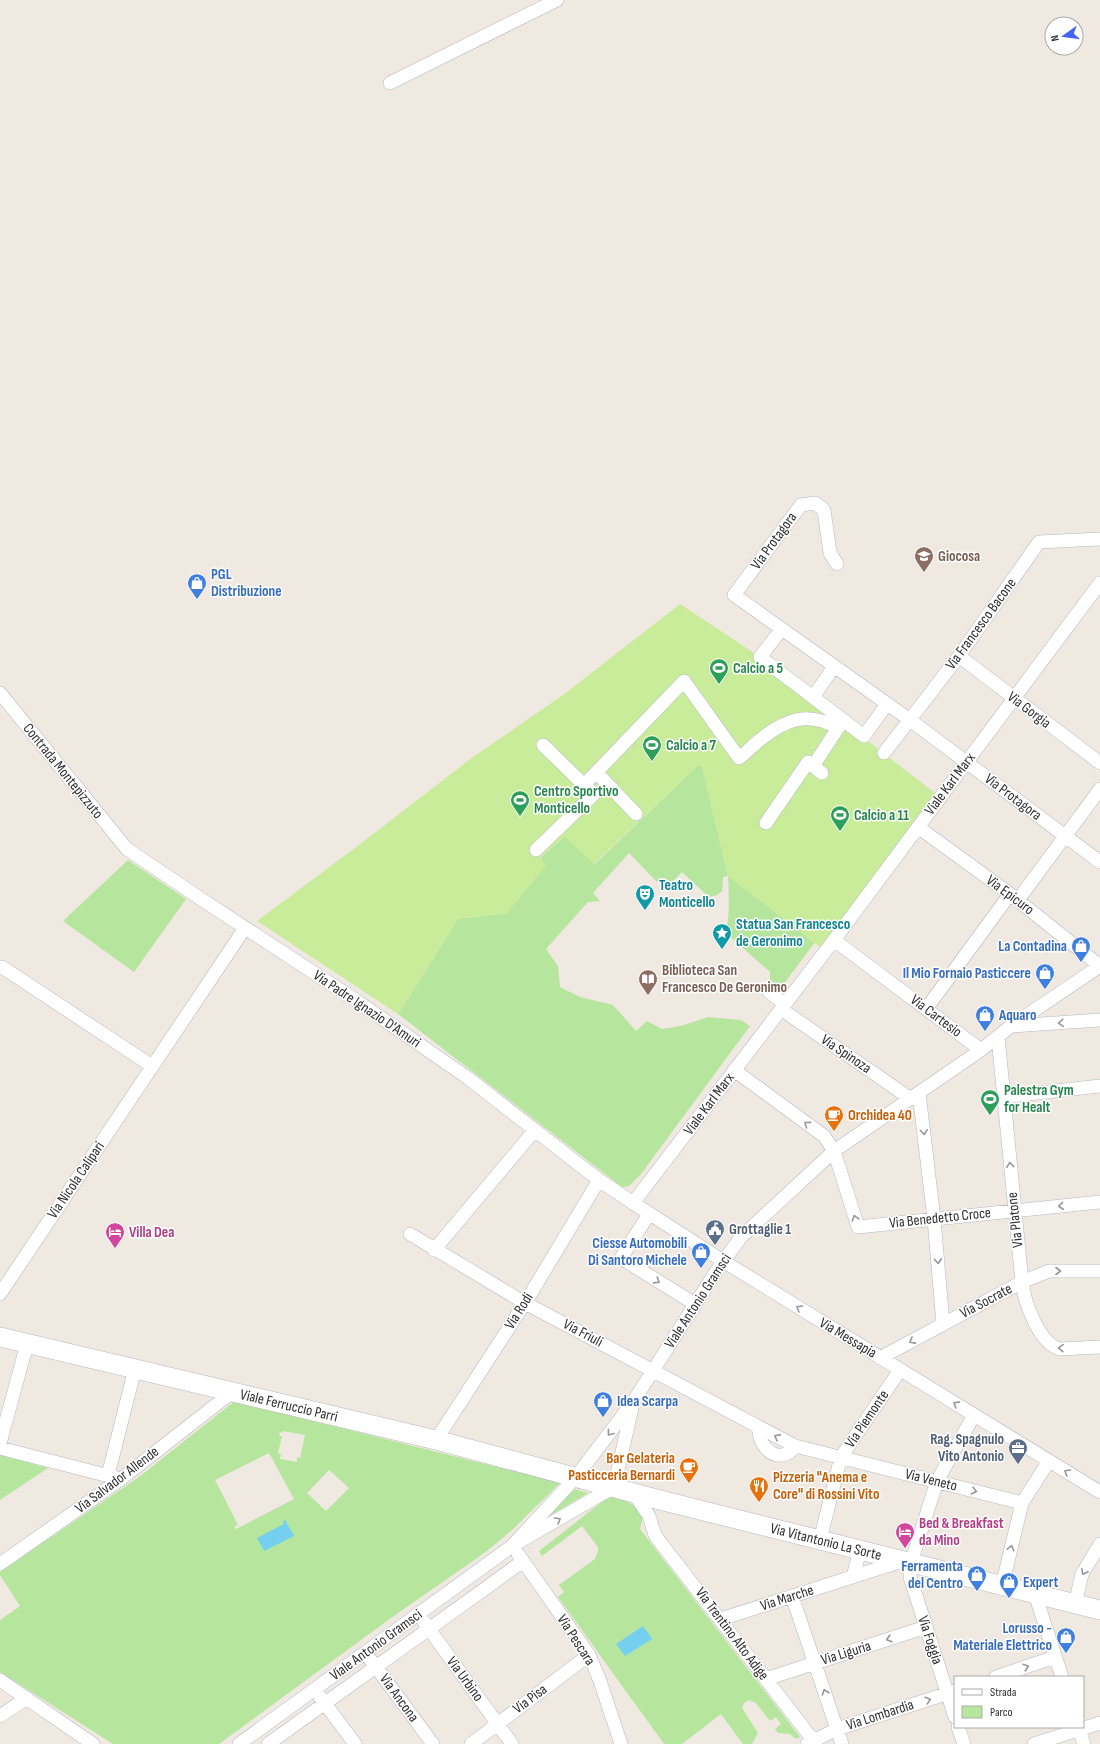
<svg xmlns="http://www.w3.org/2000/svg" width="1100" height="1744" viewBox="0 0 1100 1744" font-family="'Sofia Sans Condensed',sans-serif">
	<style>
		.green { fill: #b6e59e; fill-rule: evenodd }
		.pitch { fill: #c9ec9a }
		.water { fill: #75cff0 }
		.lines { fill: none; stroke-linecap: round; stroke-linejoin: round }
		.street-casing { stroke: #b4b7c1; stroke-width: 14 }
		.secondary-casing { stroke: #b4b7c1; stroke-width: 20 }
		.street { stroke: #fff; stroke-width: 13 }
		.secondary { stroke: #fff; stroke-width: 19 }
		.oneway { stroke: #969696 }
		.labels { text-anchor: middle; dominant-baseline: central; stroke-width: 3; stroke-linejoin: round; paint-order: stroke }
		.street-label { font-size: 15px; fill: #2e2e2e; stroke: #fff }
		.education-label { font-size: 15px; font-weight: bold; fill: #785e54; stroke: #fff; text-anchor: start }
		.shop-label { font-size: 15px; font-weight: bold; fill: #366cbe; stroke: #fff; text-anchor: end }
		.leisure-label { font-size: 15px; font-weight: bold; fill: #27864d; stroke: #fff; text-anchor: start }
		.culture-label { font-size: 15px; font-weight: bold; fill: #0d838f; stroke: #fff; text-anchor: start }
		.food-label { font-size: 15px; font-weight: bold; fill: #c56008; stroke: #fff; text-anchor: start }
		.service-label { font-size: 15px; font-weight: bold; fill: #4e5e75; stroke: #fff; text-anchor: start }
		.hotel-label { font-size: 15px; font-weight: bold; fill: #b23c85; stroke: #fff; text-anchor: start }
	</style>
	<rect width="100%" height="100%" fill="#efe9e1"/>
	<path class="green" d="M698,765L702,766L728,876L815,942L783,985L770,984V972L726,933C730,914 729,896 728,876L723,877L722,891L717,895L709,897L682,872L672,882H657L629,853L593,893L600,901L588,902L546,949L558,966L560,987L580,997L613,1005L636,1031L647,1021L662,1029L681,1026L708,1017L741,1020L750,1026L641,1174L629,1186L622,1187L398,1014L458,919L507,913L540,858L565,836L595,864Z
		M128,860L186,899L134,972L63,921Z
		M236,1400C344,1430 452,1455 560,1483L512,1530L487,1551L391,1618L219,1744H113L0,1672V1620L20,1606L0,1575V1572L139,1477ZM283,1431L305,1435L300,1458L297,1457V1462L280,1459L281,1454L278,1453L282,1436H279L280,1432L282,1433ZM269,1453L294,1499L236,1529L234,1527L238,1525L215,1480ZM329,1470L349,1488L326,1511L307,1493Z
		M0,1455L48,1468L0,1500Z
		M575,1489L588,1493L546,1518Z
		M612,1494C619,1498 639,1506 642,1513C644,1518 641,1524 640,1529L800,1737L796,1739L790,1734L778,1733L775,1729L781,1724L776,1717L770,1721L756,1703L749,1700L744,1703L742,1708L758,1733L752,1744H743L721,1714L682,1744H664L558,1597L564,1592L559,1585L595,1559L598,1551V1547L582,1526L542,1556L539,1551Z"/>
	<path class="pitch" d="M680,604L760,657L940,797L825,951L728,876L702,767L698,765L594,864L565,837L540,857L546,866L507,913L458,919L398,1014L257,921L359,845L469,760L563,695Z"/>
	<path class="water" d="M285,1520L294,1536L264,1551L257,1538L284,1524L283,1521Z
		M643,1626L652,1639L625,1656L616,1644Z"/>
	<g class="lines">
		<defs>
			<path id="street" d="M390,83L557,0
				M837,564L830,553L824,510L815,503L801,505L734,595L910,720L1100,862
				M781,630L760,657L864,736L887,704
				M959,656L1100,763
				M0,693L127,849L198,897L357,1001L468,1078L599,1180L633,1203L723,1261L1100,1492
				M813,697L834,667
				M543,745L584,785
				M884,753L959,656L1039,542L1100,539
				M596,772L636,814
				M822,773L813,766L842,722
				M766,823L808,762L813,766
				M918,827L1010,894L1100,966
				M536,850L594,794L584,785L684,681L739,758C747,752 753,745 761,739C786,719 808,711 838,728
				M1018,900L1100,789
				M834,940L981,1050
				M2,967L152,1066
				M768,991L785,1004
				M781,1009L911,1099
				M926,1009L1010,894
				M1012,1026L1100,1020
				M998,1037L1022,1282C1024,1301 1039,1344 1060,1349L1100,1347
				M734,1070L824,1136L834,1151L858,1227L1100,1202
				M919,1093L934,1219L943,1324
				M1002,1097L1100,1086
				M633,1203L834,940L1100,583
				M649,1214L621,1258L695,1304
				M410,1234L525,1303L795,1446L1022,1503
				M434,1250L535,1130
				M0,1294L245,928
				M880,1358L1022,1282L1049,1271H1100
				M759,1427C757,1442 772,1462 788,1453C791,1452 793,1448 795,1446
				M436,1440L525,1303L599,1180
				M0,1443L27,1344
				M0,1448L121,1479
				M108,1475L135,1369
				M633,1492L649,1516L655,1535L660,1542L813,1740
				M820,1540L841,1457L900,1370
				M512,1546L576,1477L633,1402L717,1270L741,1237L834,1151L981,1050L1011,1026L1100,966
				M518,1554L589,1655L600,1681L621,1744
				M0,1564L121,1479L231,1393
				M853,1577L860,1550
				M1002,1586L1022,1503L1049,1461
				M1035,1594L1062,1677
				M792,1596L842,1744
				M1075,1604L1082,1574L1100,1544
				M721,1619L902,1561
				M424,1622L512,1744
				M370,1659L433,1744
				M996,1677L1055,1657
				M766,1679L926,1627
				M0,1680L93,1744
				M320,1697L355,1744
				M0,1716L27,1698
				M955,1717L910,1577L911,1563L937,1481L974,1415
				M958,1727L964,1744
				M1078,1727L1084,1744
				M239,1744L512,1546L614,1487L632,1408
				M268,1744C353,1683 438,1623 523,1561
				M471,1744L589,1655
				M807,1744L837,1729L955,1691
				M1034,1744L1100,1723"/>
			<g id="secondary">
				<path id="s1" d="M0,1337L436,1440L660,1500L1100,1610"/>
			</g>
		</defs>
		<use href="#street" class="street-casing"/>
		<use href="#secondary" class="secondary-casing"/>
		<use href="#street" class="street"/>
		<use href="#secondary" class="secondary"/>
	</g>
	<defs><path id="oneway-chevron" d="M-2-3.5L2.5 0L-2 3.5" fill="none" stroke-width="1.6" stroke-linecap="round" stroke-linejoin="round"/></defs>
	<g class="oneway">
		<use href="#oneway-chevron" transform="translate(1061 1023) rotate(176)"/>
		<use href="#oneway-chevron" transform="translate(807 1124) rotate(-143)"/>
		<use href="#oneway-chevron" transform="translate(924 1132) rotate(83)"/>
		<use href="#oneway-chevron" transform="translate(1010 1165) rotate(-96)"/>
		<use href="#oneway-chevron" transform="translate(1061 1206) rotate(174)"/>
		<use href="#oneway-chevron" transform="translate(855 1218) rotate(-108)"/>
		<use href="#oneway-chevron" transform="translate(938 1261) rotate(85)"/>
		<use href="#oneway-chevron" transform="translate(1058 1271)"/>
		<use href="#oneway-chevron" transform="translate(657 1281) rotate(32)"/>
		<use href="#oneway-chevron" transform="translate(799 1308) rotate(-149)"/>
		<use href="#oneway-chevron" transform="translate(912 1341) rotate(151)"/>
		<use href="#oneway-chevron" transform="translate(1061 1348) rotate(-177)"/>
		<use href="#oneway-chevron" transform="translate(956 1404) rotate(-148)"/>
		<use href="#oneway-chevron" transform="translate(610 1433) rotate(127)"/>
		<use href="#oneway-chevron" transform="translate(777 1437) rotate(-152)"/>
		<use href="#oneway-chevron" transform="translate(1067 1472) rotate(-149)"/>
		<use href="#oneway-chevron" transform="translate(974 1491) rotate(14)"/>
		<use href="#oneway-chevron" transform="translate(558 1520) rotate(-30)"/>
		<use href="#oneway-chevron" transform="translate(1011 1548) rotate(-76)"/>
		<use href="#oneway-chevron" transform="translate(1084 1572) rotate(116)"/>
		<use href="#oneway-chevron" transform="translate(889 1639) rotate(163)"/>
		<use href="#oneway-chevron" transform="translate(1026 1667) rotate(-18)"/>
		<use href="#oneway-chevron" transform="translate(825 1692) rotate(-109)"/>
		<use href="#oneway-chevron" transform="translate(928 1700) rotate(-18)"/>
	</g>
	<defs>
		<symbol id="school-pin" viewBox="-11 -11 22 30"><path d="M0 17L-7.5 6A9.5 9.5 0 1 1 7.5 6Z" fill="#8d6e63" stroke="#fff"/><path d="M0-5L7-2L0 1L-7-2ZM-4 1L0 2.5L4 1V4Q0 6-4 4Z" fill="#fff"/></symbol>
		<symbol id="shop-pin" viewBox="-11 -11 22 30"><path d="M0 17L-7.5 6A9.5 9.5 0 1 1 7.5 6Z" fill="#3f7fe0" stroke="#fff"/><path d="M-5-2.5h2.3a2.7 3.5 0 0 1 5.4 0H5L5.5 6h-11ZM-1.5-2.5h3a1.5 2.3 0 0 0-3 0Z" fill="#fff"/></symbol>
		<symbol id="stadium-pin" viewBox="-11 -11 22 30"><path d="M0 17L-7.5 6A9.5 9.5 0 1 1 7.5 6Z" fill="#2e9e5b" stroke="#fff"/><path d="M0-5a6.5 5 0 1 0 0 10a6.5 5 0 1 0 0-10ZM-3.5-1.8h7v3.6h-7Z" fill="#fff"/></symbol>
		<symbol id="theatre-pin" viewBox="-11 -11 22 30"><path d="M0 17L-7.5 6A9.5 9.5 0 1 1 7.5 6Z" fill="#0f9aa8" stroke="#fff"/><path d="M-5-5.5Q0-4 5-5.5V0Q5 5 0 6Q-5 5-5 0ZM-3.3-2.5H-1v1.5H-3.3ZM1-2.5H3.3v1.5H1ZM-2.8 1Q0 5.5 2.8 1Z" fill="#fff"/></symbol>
		<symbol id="sight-pin" viewBox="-11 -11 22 30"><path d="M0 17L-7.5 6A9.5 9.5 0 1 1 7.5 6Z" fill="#0f9aa8" stroke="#fff"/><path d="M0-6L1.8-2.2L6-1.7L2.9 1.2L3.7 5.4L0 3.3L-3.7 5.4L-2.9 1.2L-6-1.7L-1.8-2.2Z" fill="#fff"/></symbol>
		<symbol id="library-pin" viewBox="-11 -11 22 30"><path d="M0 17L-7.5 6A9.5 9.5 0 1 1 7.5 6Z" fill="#8d6e63" stroke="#fff"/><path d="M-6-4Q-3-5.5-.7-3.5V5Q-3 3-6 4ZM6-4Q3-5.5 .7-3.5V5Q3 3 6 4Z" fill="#fff"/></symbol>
		<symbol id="cafe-pin" viewBox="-11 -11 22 30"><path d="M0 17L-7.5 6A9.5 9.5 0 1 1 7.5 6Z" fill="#e8710a" stroke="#fff"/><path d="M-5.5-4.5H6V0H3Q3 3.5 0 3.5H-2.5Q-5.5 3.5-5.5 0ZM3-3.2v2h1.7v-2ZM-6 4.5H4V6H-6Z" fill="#fff"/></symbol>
		<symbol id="civic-pin" viewBox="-11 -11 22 30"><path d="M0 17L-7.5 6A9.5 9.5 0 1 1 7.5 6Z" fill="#5c6f8a" stroke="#fff"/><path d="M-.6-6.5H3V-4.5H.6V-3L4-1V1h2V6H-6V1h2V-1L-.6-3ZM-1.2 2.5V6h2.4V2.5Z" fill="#fff"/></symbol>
		<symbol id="hotel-pin" viewBox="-11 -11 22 30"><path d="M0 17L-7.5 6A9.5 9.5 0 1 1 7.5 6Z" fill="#d1479c" stroke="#fff"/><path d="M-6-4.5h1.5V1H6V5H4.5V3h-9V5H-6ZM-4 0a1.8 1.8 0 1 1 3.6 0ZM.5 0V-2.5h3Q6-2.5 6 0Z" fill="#fff"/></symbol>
		<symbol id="office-pin" viewBox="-11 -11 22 30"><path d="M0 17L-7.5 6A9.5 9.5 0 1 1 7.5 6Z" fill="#5c6f8a" stroke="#fff"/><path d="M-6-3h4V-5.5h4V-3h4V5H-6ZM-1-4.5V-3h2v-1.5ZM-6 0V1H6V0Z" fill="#fff"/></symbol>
		<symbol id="restaurant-pin" viewBox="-11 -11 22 30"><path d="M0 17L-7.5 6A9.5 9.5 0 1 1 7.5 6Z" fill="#e8710a" stroke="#fff"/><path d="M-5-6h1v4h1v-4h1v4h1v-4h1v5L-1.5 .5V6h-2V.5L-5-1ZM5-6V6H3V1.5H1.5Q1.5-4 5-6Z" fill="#fff"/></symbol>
	</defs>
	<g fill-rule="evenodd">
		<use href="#school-pin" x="913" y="545" width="22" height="30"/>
		<use href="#shop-pin" x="186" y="572" width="22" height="30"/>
		<use href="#stadium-pin" x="708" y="657" width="22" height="30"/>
		<use href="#stadium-pin" x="641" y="734" width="22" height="30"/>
		<use href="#stadium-pin" x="509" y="789" width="22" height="30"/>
		<use href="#stadium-pin" x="829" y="804" width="22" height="30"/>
		<use href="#theatre-pin" x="634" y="883" width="22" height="30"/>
		<use href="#sight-pin" x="711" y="922" width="22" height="30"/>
		<use href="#shop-pin" x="1070" y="935" width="22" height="30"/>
		<use href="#shop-pin" x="1034" y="962" width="22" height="30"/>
		<use href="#library-pin" x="637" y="968" width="22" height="30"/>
		<use href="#shop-pin" x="974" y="1004" width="22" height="30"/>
		<use href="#stadium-pin" x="979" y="1088" width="22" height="30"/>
		<use href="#cafe-pin" x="823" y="1104" width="22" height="30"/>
		<use href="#civic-pin" x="704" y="1218" width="22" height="30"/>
		<use href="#hotel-pin" x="104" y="1221" width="22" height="30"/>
		<use href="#shop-pin" x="690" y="1241" width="22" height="30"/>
		<use href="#shop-pin" x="592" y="1390" width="22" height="30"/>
		<use href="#office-pin" x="1007" y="1437" width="22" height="30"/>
		<use href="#cafe-pin" x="678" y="1456" width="22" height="30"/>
		<use href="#restaurant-pin" x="748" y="1475" width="22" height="30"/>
		<use href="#hotel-pin" x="894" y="1521" width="22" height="30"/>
		<use href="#shop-pin" x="966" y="1564" width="22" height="30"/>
		<use href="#shop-pin" x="998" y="1571" width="22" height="30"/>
		<use href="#shop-pin" x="1055" y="1626" width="22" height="30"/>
	</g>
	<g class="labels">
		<g class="street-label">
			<text transform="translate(774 541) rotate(-54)">Via Protagora</text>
			<text transform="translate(981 624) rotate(-54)">Via Francesco Bacone</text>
			<text transform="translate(1029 710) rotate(37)">Via Gorgia</text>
			<text transform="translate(63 771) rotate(51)">Contrada Montepizzuto</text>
			<text transform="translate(950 784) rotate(-53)">Viale Karl Marx</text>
			<text transform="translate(1013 797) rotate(37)">Via Protagora</text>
			<text transform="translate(1010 895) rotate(37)">Via Epicuro</text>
			<text transform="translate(367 1009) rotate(34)">Via Padre Ignazio D'Amuri</text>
			<text transform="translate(936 1016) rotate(37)">Via Cartesio</text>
			<text transform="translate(846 1054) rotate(34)">Via Spinoza</text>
			<text transform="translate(709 1104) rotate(-53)">Viale Karl Marx</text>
			<text transform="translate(76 1180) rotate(-56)">Via Nicola Calipari</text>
			<text transform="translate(940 1218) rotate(-6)">Via Benedetto Croce</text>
			<text transform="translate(1015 1220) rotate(-96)">Via Platone</text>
			<text transform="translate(698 1301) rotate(-57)">Viale Antonio Gramsci</text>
			<text transform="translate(986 1301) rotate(-28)">Via Socrate</text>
			<text transform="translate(519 1311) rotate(-58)">Via Rodi</text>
			<text transform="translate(583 1333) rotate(28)">Via Friuli</text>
			<text transform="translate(848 1338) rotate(31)">Via Messapia</text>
			<text stroke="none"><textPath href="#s1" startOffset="297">Viale Ferruccio Parri</textPath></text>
			<text transform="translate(867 1419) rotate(-56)">Via Piemonte</text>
			<text transform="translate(117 1480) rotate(-37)">Via Salvador Allende</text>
			<text transform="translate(931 1480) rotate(14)">Via Veneto</text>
			<text stroke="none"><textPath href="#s1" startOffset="851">Via Vitantonio La Sorte</textPath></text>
			<text transform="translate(787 1598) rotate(-18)">Via Marche</text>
			<text transform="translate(732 1634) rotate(53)">Via Trentino Alto Adige</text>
			<text transform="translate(576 1640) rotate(57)">Via Pescara</text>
			<text transform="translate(930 1640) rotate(72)">Via Foggia</text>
			<text transform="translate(376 1645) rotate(-36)">Viale Antonio Gramsci</text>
			<text transform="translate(846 1653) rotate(-17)">Via Liguria</text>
			<text transform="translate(465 1679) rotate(54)">Via Urbino</text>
			<text transform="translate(399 1698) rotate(54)">Via Ancona</text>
			<text transform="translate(530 1699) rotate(-37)">Via Pisa</text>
			<text transform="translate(880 1715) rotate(-18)">Via Lombardia</text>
		</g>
		<g class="education-label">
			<text x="938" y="556">Giocosa</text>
			<text x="662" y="970">Biblioteca San<tspan x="662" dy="17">Francesco De Geronimo</tspan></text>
		</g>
		<g class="shop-label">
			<text x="211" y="574" text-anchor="start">PGL<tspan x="211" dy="17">Distribuzione</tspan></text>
			<text x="1067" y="946">La Contadina</text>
			<text x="1031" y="973">Il Mio Fornaio Pasticcere</text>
			<text x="999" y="1015" text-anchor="start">Aquaro</text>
			<text x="687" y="1243">Ciesse Automobili<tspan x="687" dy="17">Di Santoro Michele</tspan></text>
			<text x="617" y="1401" text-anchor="start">Idea Scarpa</text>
			<text x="963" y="1566">Ferramenta<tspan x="963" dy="17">del Centro</tspan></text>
			<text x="1023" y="1582" text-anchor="start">Expert</text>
			<text x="1052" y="1628">Lorusso -<tspan x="1052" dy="17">Materiale Elettrico</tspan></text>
		</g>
		<g class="leisure-label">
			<text x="733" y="668">Calcio a 5</text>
			<text x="666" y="745">Calcio a 7</text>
			<text x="534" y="791">Centro Sportivo<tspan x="534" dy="17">Monticello</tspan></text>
			<text x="854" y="815">Calcio a 11</text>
			<text x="1004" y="1090">Palestra Gym<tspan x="1004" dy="17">for Healt</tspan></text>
		</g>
		<g class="culture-label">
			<text x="659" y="885">Teatro<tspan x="659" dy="17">Monticello</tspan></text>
			<text x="736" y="924">Statua San Francesco<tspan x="736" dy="17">de Geronimo</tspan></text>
		</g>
		<g class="food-label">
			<text x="848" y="1115">Orchidea 40</text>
			<text x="675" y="1458" text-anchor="end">Bar Gelateria<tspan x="675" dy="17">Pasticceria Bernardi</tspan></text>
			<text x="773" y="1477">Pizzeria "Anema e<tspan x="773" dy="17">Core" di Rossini Vito</tspan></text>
		</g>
		<g class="service-label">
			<text x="729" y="1229">Grottaglie 1</text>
			<text x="1004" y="1439" text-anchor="end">Rag. Spagnulo<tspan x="1004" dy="17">Vito Antonio</tspan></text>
		</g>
		<g class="hotel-label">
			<text x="129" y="1232">Villa Dea</text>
			<text x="919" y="1523">Bed &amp; Breakfast<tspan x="919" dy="17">da Mino</tspan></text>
		</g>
	</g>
	<rect x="954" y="1676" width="130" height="52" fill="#ffffff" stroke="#ababab"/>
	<rect x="962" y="1689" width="20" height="6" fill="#ffffff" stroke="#ababab"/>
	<text x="990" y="1696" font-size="12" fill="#2e2e2e">Strada</text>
	<rect x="962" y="1706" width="20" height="12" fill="#b6e59e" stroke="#ababab"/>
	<text x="990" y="1716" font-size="12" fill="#2e2e2e">Parco</text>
	<g transform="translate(1064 36) rotate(256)"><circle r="19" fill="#ffffff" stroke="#ababab"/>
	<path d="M0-3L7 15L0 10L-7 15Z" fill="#4264fb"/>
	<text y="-6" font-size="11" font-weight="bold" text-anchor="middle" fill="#2e2e2e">N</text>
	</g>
</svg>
